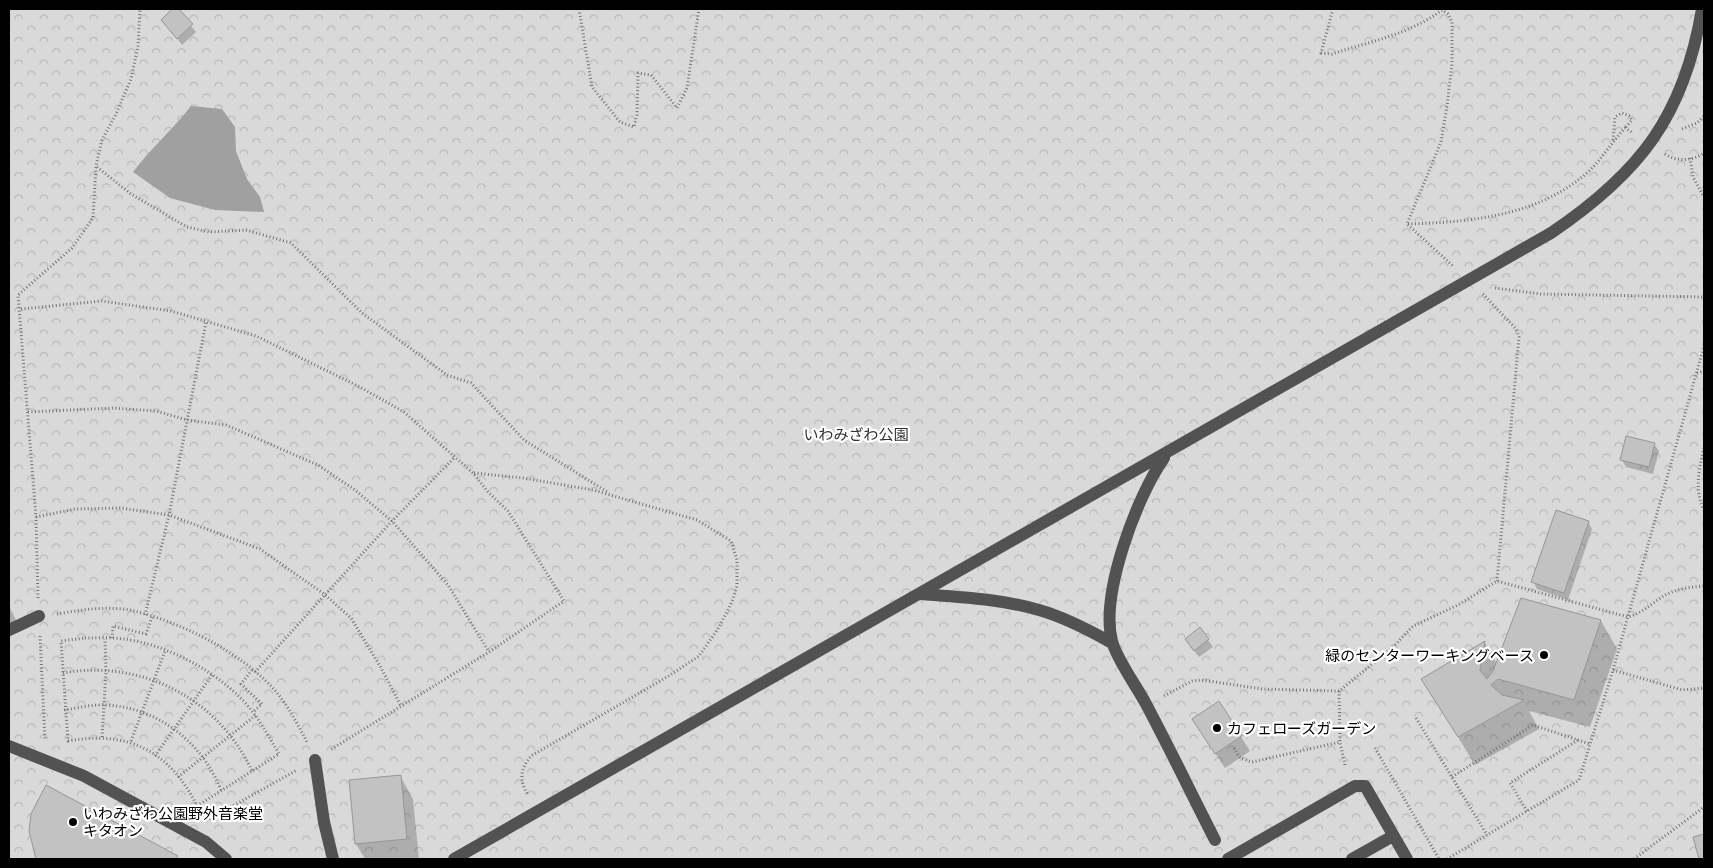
<svg xmlns="http://www.w3.org/2000/svg" width="1713" height="868" viewBox="0 0 1713 868" font-family="Mulish,'Noto Sans JP',sans-serif">
	<style>
		.park { fill: url(#park-crowns) }
		.water { fill: #a0a0a0 }
		.shadow { fill: #0003 }
		.building { fill: #c2c2c2; stroke: #969696 }
		.lines { fill: none; stroke-linecap: round; stroke-linejoin: round }
		.path { stroke: #747474; stroke-width: 3; stroke-dasharray: 1 2.5; stroke-linecap: butt }
		.minor { stroke: #525252; stroke-width: 12 }
		.poi-dot { fill: #000; stroke: #fff; stroke-width: 2 }
		.labels { text-anchor: middle; dominant-baseline: central; stroke-width: 4.5; stroke-linejoin: round; paint-order: stroke }
		.park-label { font-size: 15px; fill: #303030; stroke: #fff }
		.poi-label { font-size: 15px; fill: #000; stroke: #fff; text-anchor: start }
	</style>
	<defs>
		<pattern id="park-crowns" width="20" height="18" patternUnits="userSpaceOnUse" patternTransform="scale(1.25)"><rect width="20" height="18" fill="#d9d9d9"/><path d="M2 6a3 3 0 1 1 6 0M12 15a3 3 0 1 1 6 0" fill="none" stroke="#b8b8b8"/></pattern>
	</defs>
	<rect width="100%" height="100%" fill="#fff"/>
	<path class="park" d="M9,9H1704V859H9Z"/>
	<path class="water" d="M191,106L222,109L235,127L236,151L247,179L260,197L264,212L215,210L170,198L133,172C151,148 173,129 191,106Z"/>
	<path class="shadow" d="M173,9H177L196,32L182,45L163,20Z
		M1654,444L1659,451L1653,474L1626,467L1622,460Z
		M1588,522L1592,529L1568,600L1537,589L1533,581Z
		M9,606L18,624L9,628Z
		M1601,621L1617,649L1590,727L1529,711L1539,729L1475,765L1423,680L1485,643L1497,664Z
		M1200,629L1213,647L1199,657L1191,646Z
		M1193,720L1241,737L1250,751L1225,768Z
		M400,776L413,799L419,859H365L356,844Z
		M47,787L177,857L178,859H38L34,852L31,831L37,801Z"/>
	<path class="building" d="M172,9H179L193,24L177,39L161,20Z
		M1626,436L1655,443L1649,467L1620,460Z
		M1556,510L1589,521L1564,593L1531,582Z
		M1521,598L1601,620L1574,700L1498,679L1491,685L1502,695L1524,700L1458,737L1421,679L1485,641L1480,670L1487,679L1493,671Z
		M1200,627L1209,639L1194,651L1185,639Z
		M1219,701L1242,736L1215,754L1192,719Z
		M401,775L407,839L355,844L349,780Z
		M46,785L178,856L175,859H36L29,831L31,814Z
		M1704,834V859H1699L1693,837Z"/>
	<g class="lines">
		<path class="path" d="M579,9L592,87L620,122L634,127L637,115L638,73L651,75L677,108L687,88L699,9
			M1333,9L1321,53L1332,54C1369,42 1410,34 1442,10L1448,14L1452,22V64L1447,106L1441,142L1407,224L1453,266
			M1682,129L1697,123L1704,116
			M1613,140L1615,117L1622,113L1630,116L1632,120L1625,128
			M1665,154C1677,162 1692,161 1704,153
			M1690,158L1693,177L1704,197
			M97,167L131,194L187,227L209,232L246,230L291,243L362,313L447,375L471,383L524,440L609,493
			M1408,224C1472,222 1538,216 1588,172C1602,159 1612,142 1625,128L1633,133
			M1495,288L1541,294L1704,297
			M1483,294L1516,329L1519,337L1497,581
			M21,309L102,301L171,311L256,336L358,386L404,412L473,473L488,492L508,511L564,601L489,652L330,750
			M1697,373L1704,371
			M28,412L113,408L156,411L187,420L226,425L318,465L355,490L392,521L448,585L489,652
			M1704,448C1699,469 1694,490 1704,510
			M474,473L523,478L593,490L697,520L731,541L737,560V586L732,602L718,629L699,656L667,677L531,756C520,769 519,781 528,795
			M36,517L75,509L121,508L169,515L260,549L324,594L351,618L380,666L401,706
			M38,598L36,517L18,295L72,248L93,218L96,166L102,140L116,114L131,79L138,46L140,9
			M57,614C80,610 106,606 130,610C180,621 245,654 278,694C290,709 299,727 308,744
			M145,615L169,515L206,322
			M40,636L45,740
			M85,638C97,638 110,637 123,639C169,644 228,677 255,715C264,727 271,741 279,754L197,806C170,751 128,730 68,741L61,641Z
			M112,638L113,626L146,634L152,617
			M252,670L241,684L262,704L253,712
			M1613,670L1682,690L1704,688
			M255,672L392,521L455,457
			M63,673C142,659 219,699 252,771
			M1339,691L1340,742L1345,765
			M1164,696L1192,681L1202,680L1262,689L1339,691L1392,648L1413,626L1458,605L1497,581L1628,617C1642,613 1650,605 1662,597C1674,589 1690,587 1704,586
			M64,710C78,708 93,704 107,705C158,708 202,742 221,790
			M1416,718L1487,835
			M102,737L106,671L105,639
			M131,741L165,651
			M1234,748L1240,758L1252,762L1340,742
			M1375,748L1439,859
			M155,756L212,675
			M178,777L256,715
			M1452,777L1533,725L1590,744
			M1527,811L1510,783L1578,740
			M206,821L297,770
			M1447,859L1579,780L1613,670L1704,346
			M1634,859L1704,807"/>
		<path class="minor" d="M1164,458C1137,496 1100,594 1112,641C1116,658 1137,687 1146,704C1170,749 1192,795 1215,840
			M921,594C960,597 1001,599 1039,610C1064,617 1089,630 1112,643
			M9,630L39,616
			M9,746L84,776L206,842L226,859
			M315,760L324,822L333,859
			M454,859L1551,233C1640,173 1684,116 1702,9
			M1228,859L1355,786H1365L1407,859
			M1352,859L1393,836"/>
	</g>
	<g class="poi-dot">
		<circle cx="1544" cy="655" r="5"/>
		<circle cx="1217" cy="728" r="5"/>
		<circle cx="73" cy="822" r="5"/>
	</g>
	<g class="labels">
		<g class="park-label">
			<text x="856" y="434">いわみざわ公園</text>
		</g>
		<g class="poi-label">
			<text x="1534" y="655" text-anchor="end">緑のセンターワーキングベース</text>
			<text x="1227" y="728">カフェローズガーデン</text>
			<text x="83" y="813">いわみざわ公園野外音楽堂<tspan x="83" dy="17">キタオン</tspan></text>
		</g>
	</g>
	<rect width="1713" height="868" fill="none" stroke="#000000" stroke-width="20"/>
</svg>
